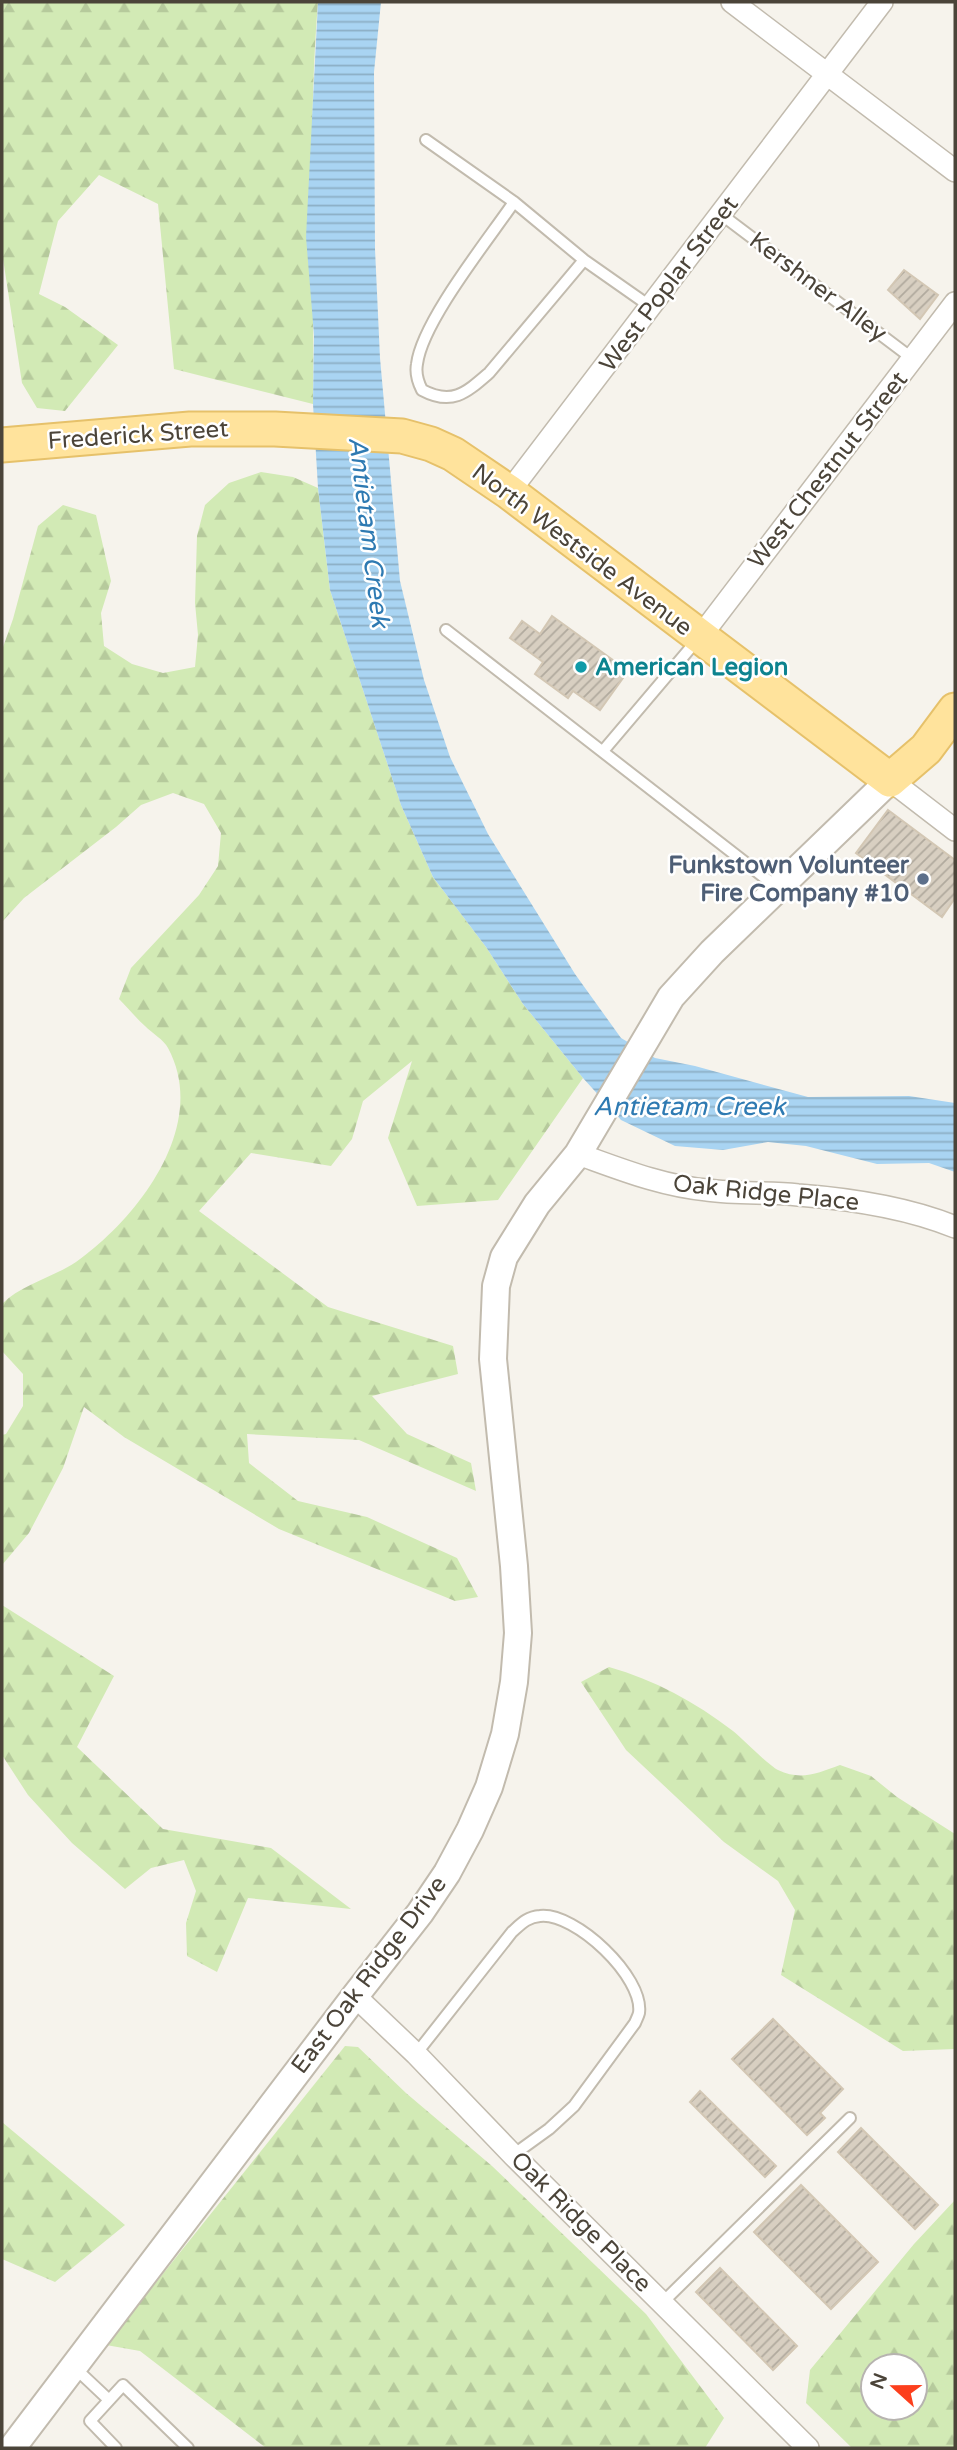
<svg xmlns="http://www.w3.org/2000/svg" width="957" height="2450" viewBox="0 0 957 2450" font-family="'Varela Round',sans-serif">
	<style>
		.forest { fill: url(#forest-firs); fill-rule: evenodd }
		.water { fill: url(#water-rules) }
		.building { fill: url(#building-hatch); stroke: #d3c7b4; stroke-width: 2 }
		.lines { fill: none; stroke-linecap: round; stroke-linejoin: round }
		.service-casing { stroke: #c2bbae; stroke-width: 14 }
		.minor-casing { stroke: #c2bbae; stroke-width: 24 }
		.tertiary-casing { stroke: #c2bbae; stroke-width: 30 }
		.primary-casing { stroke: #e6c16a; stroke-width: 37 }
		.service { stroke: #fff; stroke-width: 10 }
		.minor { stroke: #fff; stroke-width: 21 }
		.tertiary { stroke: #fff; stroke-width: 26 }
		.primary { stroke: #ffe39c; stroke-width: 33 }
		.culture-dot { fill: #0f9aa8; stroke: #fff; stroke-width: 2.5 }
		.service-dot { fill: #5c6f8a; stroke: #fff; stroke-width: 2.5 }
		.labels { text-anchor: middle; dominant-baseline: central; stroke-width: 5; stroke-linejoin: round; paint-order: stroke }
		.street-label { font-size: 24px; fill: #4b4439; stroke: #fff }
		.culture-label { font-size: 24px; font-weight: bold; fill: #0d838f; stroke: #fff; text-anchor: start }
		.service-label { font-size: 24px; font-weight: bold; fill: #4e5e75; stroke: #fff; text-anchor: end }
		.water-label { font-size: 26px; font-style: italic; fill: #2e7ab2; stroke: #fff }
	</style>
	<defs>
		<pattern id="forest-firs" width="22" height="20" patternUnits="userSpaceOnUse" patternTransform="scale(1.75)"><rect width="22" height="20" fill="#d2eab5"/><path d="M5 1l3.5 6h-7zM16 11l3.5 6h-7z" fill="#b6ca9c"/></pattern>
		<pattern id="water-rules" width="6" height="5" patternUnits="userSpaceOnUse" patternTransform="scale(1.75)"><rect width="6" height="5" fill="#a9d4f2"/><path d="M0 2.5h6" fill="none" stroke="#8caec5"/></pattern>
		<pattern id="building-hatch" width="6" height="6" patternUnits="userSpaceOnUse" patternTransform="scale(1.75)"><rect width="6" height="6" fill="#d8cfc1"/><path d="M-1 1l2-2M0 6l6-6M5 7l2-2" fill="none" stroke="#b1aa9e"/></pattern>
	</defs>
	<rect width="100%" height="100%" fill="#f6f3ec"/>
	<path class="forest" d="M2,2H318C307,135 315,270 313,404L174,369L158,204L99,175L58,221L39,294L65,307L118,345L65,411L37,408L22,383L2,252Z
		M261,472L293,477L318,488L330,590L401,805L433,877L486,947L523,1004L583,1078L498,1200L417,1206L388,1138L412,1061L363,1101L352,1139L331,1166L251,1153L199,1211L328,1307L453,1346L458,1374L372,1396L407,1434L471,1463L476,1491L359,1440L247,1434L249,1463L298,1501L367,1517L457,1558L478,1597L455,1601L279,1529L124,1437L84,1407L63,1468L29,1533L2,1565V1435L6,1434L23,1406V1374L2,1351V1304C22,1284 52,1278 76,1262C137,1219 210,1126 168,1048C164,1040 152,1033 145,1026C136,1018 128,1008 119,999L131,968L199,895L218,866L221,833L204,804L173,793L141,805L116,827L24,898L2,922V650L13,619L38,526L63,505L96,515L111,581L101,613L104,646L132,664L163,673L195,667L198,635L195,603L197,536L205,505L229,483Z
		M2,1605L114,1676L77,1747L163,1829L271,1848L351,1909L248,1898L217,1972L187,1956L186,1923L196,1891L184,1860L151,1868L125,1889L72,1843L28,1795L2,1755Z
		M609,1667C655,1680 695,1702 733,1731C743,1739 769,1766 778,1770C801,1781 818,1773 840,1765L871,1776L897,1797L955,1834V2049L903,2051L781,1975L795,1910L778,1881L724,1842L626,1750L581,1682Z
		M345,2046L358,2047L406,2093L492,2166L646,2314L724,2418L705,2448H266L140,2351L106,2345Z
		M2,2122L125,2225L55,2282L2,2259Z
		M955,2200V2448H852L806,2403L810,2370L914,2244ZM915,2366V2408H873V2366Z"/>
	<path class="water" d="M318,2H381L374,72L375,249L380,358L400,581L424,680L450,757L488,834L575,974L621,1038L655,1058L695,1066L808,1097L909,1096L955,1103V1172L929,1163L877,1164L806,1146L768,1142L723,1150L675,1146L621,1120L583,1078L523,1004L486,947L433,877L401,805L330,590L318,488L313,404L314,335L306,237Z"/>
	<path class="building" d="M904,270L938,295L920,319L888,290Z
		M552,616L628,671L600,710L573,691L568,698L535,674L543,662L510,638L522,621L540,634Z
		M888,810L955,860V898L942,917L856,853Z
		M773,2019L843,2089L820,2113L825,2118L807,2135L732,2059Z
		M700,2091L776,2166L765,2177L690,2102Z
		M861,2128L938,2205L915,2229L838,2152Z
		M801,2185L878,2262L831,2309L754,2232Z
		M720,2268L797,2346L773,2370L696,2292Z"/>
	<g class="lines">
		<defs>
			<path id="service" d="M426,140L514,202L584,260L651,307
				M514,202C488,240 422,322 417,364C415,374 418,382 422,390C452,406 466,393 489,373L584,260
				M722,215L913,359
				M446,630L778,888
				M603,751L698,639
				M416,2054L512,1932C521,1924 527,1917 540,1916C575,1912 644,1977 639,2013C638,2017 636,2020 635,2023L574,2106L549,2129L513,2155
				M662,2303L850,2118
				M74,2367L109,2400
				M116,2448L90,2421L123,2385L188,2448"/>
			<path id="minor" d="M732,2L955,171
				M509,492L882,2
				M700,637L955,303
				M890,780L955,830
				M578,1154C620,1169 662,1186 707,1190C737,1194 768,1192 798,1195C851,1199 906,1207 955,1227
				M355,1996L416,2054L513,2155L808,2448"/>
			<path id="tertiary" d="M12,2448L355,1996L420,1913L447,1873L470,1830L489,1787L505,1734L514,1682L518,1633L514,1566L493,1359L496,1286L504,1257L537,1204L578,1154L671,997L712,952L890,780"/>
			<path id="primary" d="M2,445L190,429H275L402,436L431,444L453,454L509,492L890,780L926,749L955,710"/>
		</defs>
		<use href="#service" class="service-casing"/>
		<use href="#minor" class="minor-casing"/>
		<use href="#tertiary" class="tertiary-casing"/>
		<use href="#primary" class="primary-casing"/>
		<use href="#service" class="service"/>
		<use href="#minor" class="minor"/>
		<use href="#tertiary" class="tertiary"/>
		<use href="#primary" class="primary"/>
	</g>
	<circle class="culture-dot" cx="581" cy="667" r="7"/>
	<circle class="service-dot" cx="923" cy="879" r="7"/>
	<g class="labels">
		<g class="street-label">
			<text transform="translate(669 284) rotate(-53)">West Poplar Street</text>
			<text transform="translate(818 287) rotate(37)">Kershner Alley</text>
			<text transform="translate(138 435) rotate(-4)">Frederick Street</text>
			<text transform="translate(828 470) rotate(-52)">West Chestnut Street</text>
			<text transform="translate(582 550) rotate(37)">North Westside Avenue</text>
			<text transform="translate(766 1193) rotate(6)">Oak Ridge Place</text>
			<text transform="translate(369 1975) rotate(-53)">East Oak Ridge Drive</text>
			<text transform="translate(581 2222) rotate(45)">Oak Ridge Place</text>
		</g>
		<g class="culture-label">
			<text x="595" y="667">American Legion</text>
		</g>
		<g class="service-label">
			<text x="909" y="865">Funkstown Volunteer<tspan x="909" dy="28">Fire Company #10</tspan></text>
		</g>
		<g class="water-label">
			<text transform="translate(369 532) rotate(83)">Antietam Creek</text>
			<text x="689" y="1106">Antietam Creek</text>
		</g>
	</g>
	<rect width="957" height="2450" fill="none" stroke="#4b4439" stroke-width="7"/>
	<g transform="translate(894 2387) rotate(291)"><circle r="33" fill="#ffffff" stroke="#b7b4b0" stroke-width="2"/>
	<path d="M0-5L12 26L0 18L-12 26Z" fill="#fc3f1d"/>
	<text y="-10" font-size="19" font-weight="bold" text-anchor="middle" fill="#4b4439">N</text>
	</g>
</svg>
